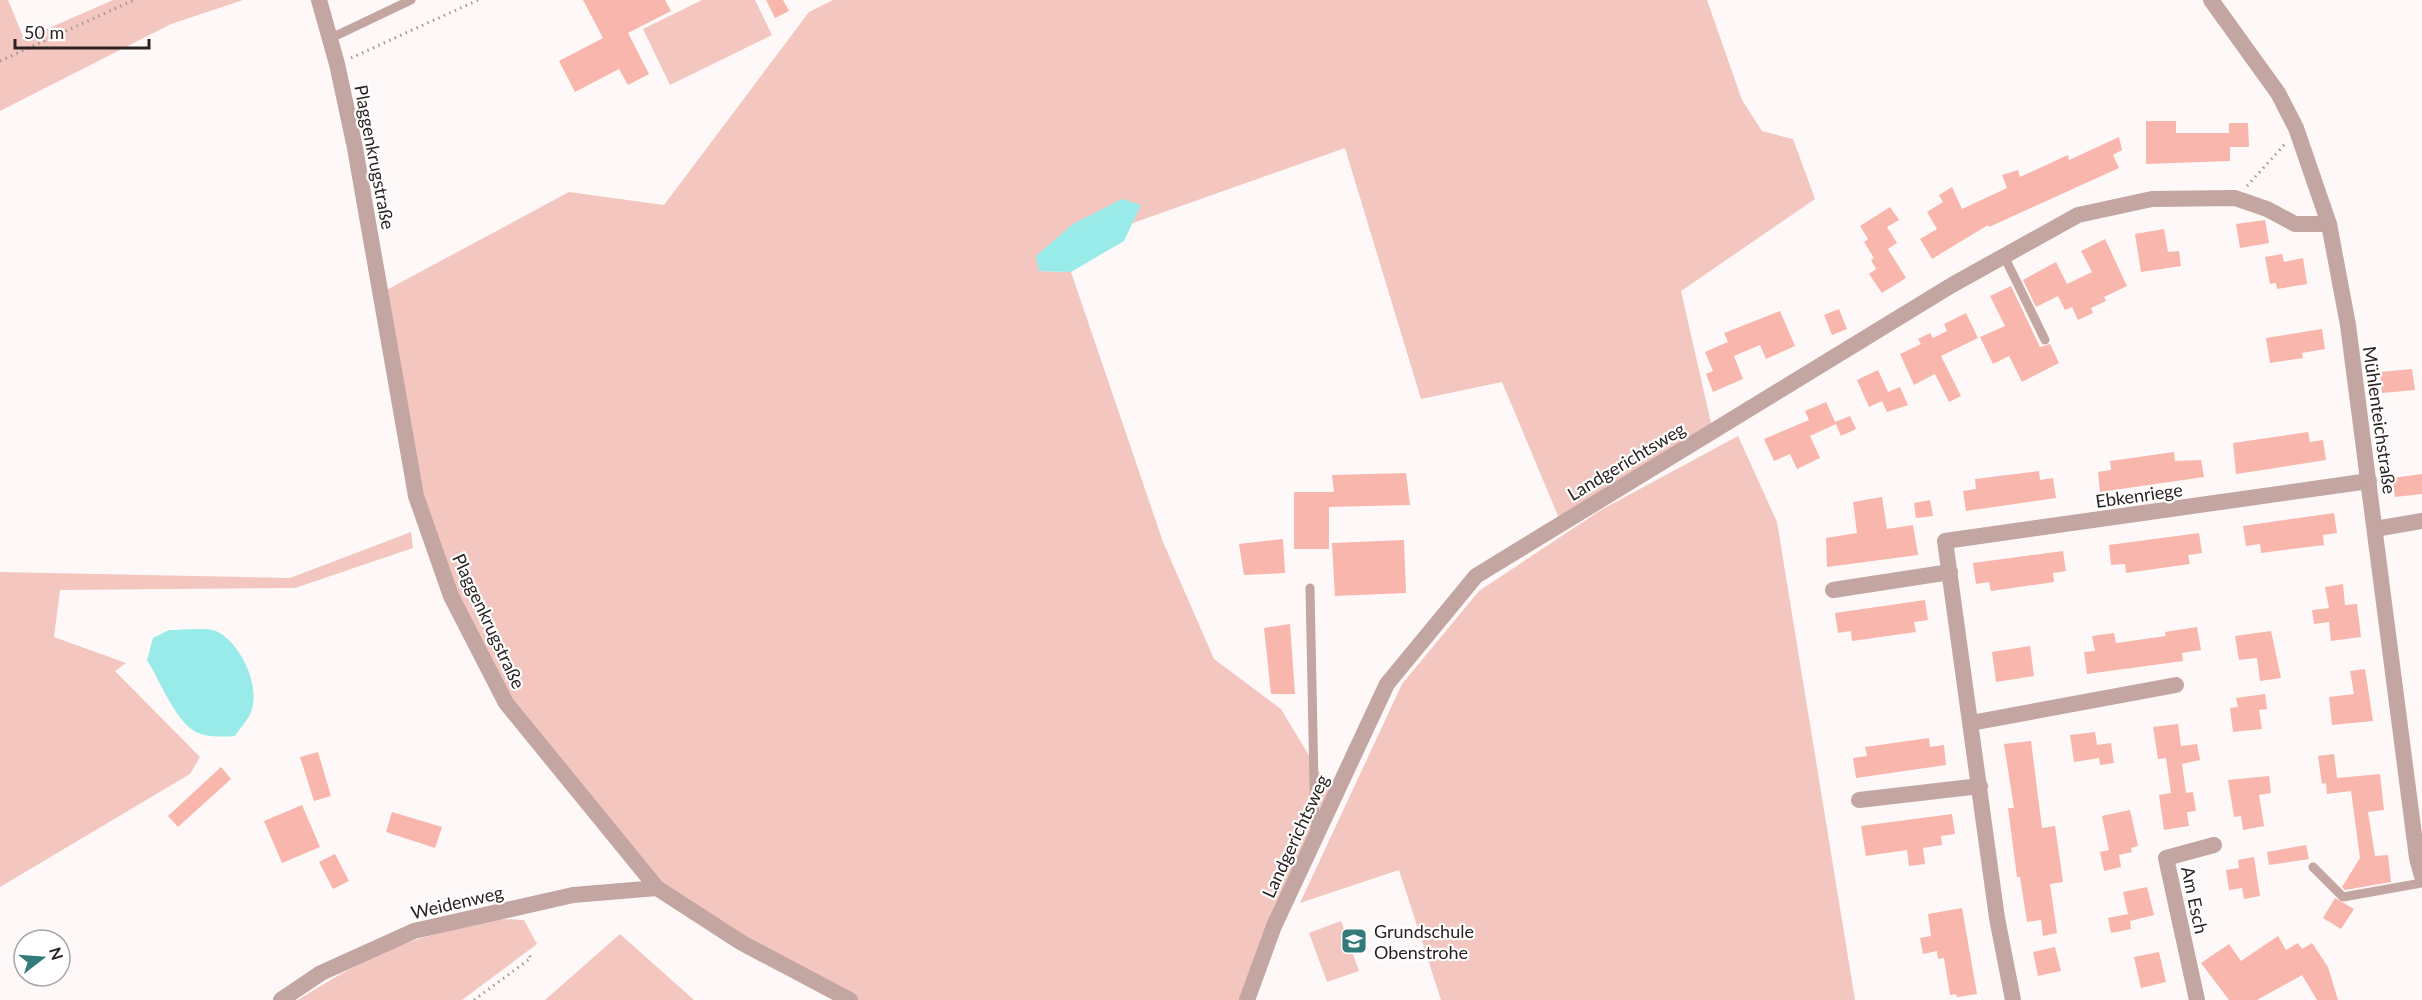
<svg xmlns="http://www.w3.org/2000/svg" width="2422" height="1000" viewBox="0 0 2422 1000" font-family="Lato,sans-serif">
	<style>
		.green { fill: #f4c6c0 }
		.water { fill: #99ebe9 }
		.building { fill: #f9b6ac }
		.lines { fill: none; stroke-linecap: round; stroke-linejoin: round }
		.path { stroke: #a19a99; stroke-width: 3; stroke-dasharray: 1.5 4.5; stroke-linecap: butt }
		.service { stroke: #c3a5a1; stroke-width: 9 }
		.minor { stroke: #c3a5a1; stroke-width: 16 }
		.tertiary { stroke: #c3a5a1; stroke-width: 16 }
		.labels { text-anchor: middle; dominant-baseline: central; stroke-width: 4.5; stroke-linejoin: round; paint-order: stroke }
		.street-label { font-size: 18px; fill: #2b2221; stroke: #fff }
		.poi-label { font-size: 18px; fill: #2b2221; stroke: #fff; text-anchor: start }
	</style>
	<rect width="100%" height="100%" fill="#fef9f8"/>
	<path class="green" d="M0,0H8L24,39L113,0H243L171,24L0,111Z
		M702,0H755L772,35L670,85L643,29Z
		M833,0H1707L1742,100L1762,131L1793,139L1815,199L1681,291L1711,423L1561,523L1502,382L1421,399L1345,148L1133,223L1039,271L1071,272L1163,542L1214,659L1281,709L1334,797L1247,1000H850L657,888L506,703L432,544L381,293L569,192L664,205L809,12Z
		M1738,436L1777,522L1855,1000H1441L1399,870L1300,903L1402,684L1479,591L1601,510Z
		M411,532L413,548L295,588L60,590L54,637L126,663L115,671L200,757L190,774L0,887V572L290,578Z
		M499,919L524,920L537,944L462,1000H298C336,976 375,953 418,939C445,931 472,926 499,919Z
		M1341,921L1359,971L1327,982L1309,933Z
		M620,934L694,1000H545Z"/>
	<path class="water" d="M1122,199L1141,205L1124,241L1071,272L1039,271L1036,256L1073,224Z
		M169,630C180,630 207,627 216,631C241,643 261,686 251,712C248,720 240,728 235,736C221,737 201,738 190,728C171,711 160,681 147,660L153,638Z"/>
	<path class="building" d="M583,0H665L671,11L628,33L649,74L628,85L619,69L575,92L559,61L603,38Z
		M766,0H783L789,11L775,18Z
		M2146,121H2176V133H2229V123H2248L2249,147H2230V161L2146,164Z
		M2119,137L2122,150L2113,155L2119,168L1989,227L1988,225L1932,259L1920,239L1937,229L1927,212L1943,202L1939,195L1952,187L1962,209L2007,188L2002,175L2018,170L2020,177L2068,155L2069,160Z
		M1890,207L1899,220L1887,227L1897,243L1888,249L1906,278L1882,293L1869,274L1876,269L1871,260L1874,258L1864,242L1868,239L1860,226Z
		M2265,220L2269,243L2240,248L2236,224Z
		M2164,229L2168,252L2179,251L2181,266L2141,272L2135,234Z
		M2105,239L2127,286L2104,297L2106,301L2091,308L2093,313L2078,320L2072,307L2065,310L2058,296L2036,307L2023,280L2056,262L2067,284L2092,272L2081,251Z
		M2282,254L2284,262L2303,258L2307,284L2277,289L2276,283L2270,284L2265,257Z
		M2011,286L2040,347L2050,344L2059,363L2022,382L2009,356L1993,364L1980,337L2005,326L1990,296Z
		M1839,309L1847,329L1832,335L1824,315Z
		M1780,311L1795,346L1766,359L1760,345L1734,356L1743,379L1713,392L1706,374L1713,371L1705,352L1728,342L1724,333Z
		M1966,313L1978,338L1941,356L1961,396L1949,402L1935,374L1914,385L1900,354L1921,344L1918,339L1930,333L1933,338L1947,331L1944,324Z
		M2322,329L2325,349L2302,353L2303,358L2270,363L2266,338Z
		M2412,369L2415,390L2382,393L2380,372Z
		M1878,370L1888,392L1900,387L1908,405L1887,412L1882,401L1869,407L1857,380Z
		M1826,402L1836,424L1810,436L1820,458L1797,469L1790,454L1774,461L1764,439L1809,420L1805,411Z
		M1850,416L1856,429L1841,436L1835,422Z
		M2308,432L2310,442L2323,440L2326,460L2236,474L2233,443Z
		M2174,452L2175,461L2201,460L2204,477L2100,492L2098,472L2111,470L2110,461Z
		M2039,471L2040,480L2053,478L2056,498L1966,511L1963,491L1976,489L1975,479Z
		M1406,473L1410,505L1329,507V549H1294V492H1334L1332,475Z
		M2422,474V494L2395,497L2392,478Z
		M1882,497L1887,529L1913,525L1918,555L1827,567L1826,538L1857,533L1853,502Z
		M1930,500L1933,516L1916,518L1914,503Z
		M2334,513L2337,533L2323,535L2324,545L2261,553L2260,544L2246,546L2243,526Z
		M2199,533L2202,553L2188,555L2190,564L2126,573L2125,564L2111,565L2109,545Z
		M1283,539L1285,573L1244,575L1239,544Z
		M1404,540L1406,593L1335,596L1332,543Z
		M2063,551L2066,571L2053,573L2054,582L1991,591L1989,582L1976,584L1973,563Z
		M2343,584L2345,605L2357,604L2361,637L2331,641L2329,622L2314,624L2312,610L2329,608L2325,587Z
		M1925,600L1928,620L1914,622L1916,632L1852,641L1851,631L1838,633L1835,613Z
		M1290,624L1295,694H1271L1264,628Z
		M2197,627L2201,650L2182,653L2183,661L2087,674L2084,652L2095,651L2092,636L2114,633L2116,643L2166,636L2165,632Z
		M2271,631L2281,678L2260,681L2257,658L2239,660L2235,636Z
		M2030,646L2034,676L1996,682L1992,652Z
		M2365,669L2373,721L2332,725L2329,697L2354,694L2350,671Z
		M2265,694L2267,709L2259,710L2262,729L2233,732L2230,708L2238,707L2236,698Z
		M2178,724L2181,746L2197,744L2200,760L2182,764L2186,793L2193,792L2196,811L2187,812L2189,826L2164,830L2159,795L2171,793L2166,758L2158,759L2153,727Z
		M2095,732L2097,745L2111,743L2114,763L2100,765L2099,758L2074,762L2070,735Z
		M1929,738L1930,747L1944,745L1946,765L1856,778L1853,758L1867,756L1865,747Z
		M2031,741L2042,828L2055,826L2063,882L2050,884L2057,933L2043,936L2041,920L2027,922L2020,877H2017L2008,808H2014L2004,744Z
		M318,752L331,796L314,801L300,757Z
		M2334,754L2337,778L2380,774L2384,810L2368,812L2375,856L2388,855L2391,882L2345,890L2342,887L2360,858L2351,791L2327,794L2326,783L2322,784L2318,756Z
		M221,767L231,779L178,827L168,816Z
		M2269,776L2271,793L2259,795L2264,826L2243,830L2241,816L2234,817L2228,780Z
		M302,805L320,847L282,863L264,821Z
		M2130,810L2138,846L2131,848L2132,852L2119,855L2121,867L2104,871L2100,852L2109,850L2102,816Z
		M392,812L442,827L435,848L386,832Z
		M1952,814L1955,834L1941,836L1942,845L1923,848L1925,864L1909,866L1907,850L1866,856L1861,826Z
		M2306,845L2309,859L2269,865L2267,852Z
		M335,854L349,881L333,889L319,862Z
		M2254,857L2260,896L2244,899L2242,888L2229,890L2226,870L2239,868L2238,860Z
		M2147,887L2154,915L2130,921L2131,929L2111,933L2108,918L2128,914L2123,892Z
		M2335,898L2354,909L2341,929L2323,918Z
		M1962,908L1977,994L1957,997L1956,994L1950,995L1944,958L1938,959L1937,951L1923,954L1920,938L1931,936L1928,914Z
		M2278,936L2286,950L2298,943L2302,949L2312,943L2328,967L2338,1000H2317L2302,975L2257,1000H2229L2201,963L2229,944L2241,961Z
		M2055,947L2061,971L2038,976L2033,952Z
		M2159,952L2166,982L2141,988L2134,957Z"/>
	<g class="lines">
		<path class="path" d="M351,58L478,0
			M0,61L134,0
			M2247,186L2285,144
			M474,1000L531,958L527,952"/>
		<path class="service" d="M329,39L411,0
			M2004,256L2045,340
			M1310,588L1315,833
			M2313,867L2343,897L2422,883"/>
		<path class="minor" d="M319,0L337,64L355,148L416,496L451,596L506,703L657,888L742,943L850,1000
			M2375,529L2422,521
			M1833,590L1950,572
			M1971,723L2176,685
			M1859,800L1980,786
			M281,1000L321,973L414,931L573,895L657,888
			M1247,1000L1274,926L1387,684L1476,576L1952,285L2078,215L2152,199L2235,198L2267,209L2295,224H2329
			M2013,1000L1997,918L1945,541L2369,481
			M2197,1000L2166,858L2214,845"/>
		<path class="tertiary" d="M2211,0L2278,93L2296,128L2329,224L2348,325L2417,858L2422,876"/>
	</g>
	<defs>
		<symbol id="school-square" viewBox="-11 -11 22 22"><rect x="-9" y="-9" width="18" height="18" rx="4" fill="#327b7a" stroke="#fff"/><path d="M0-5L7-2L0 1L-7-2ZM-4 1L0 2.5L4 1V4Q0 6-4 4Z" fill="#fff"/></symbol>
	</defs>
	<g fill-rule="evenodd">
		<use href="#school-square" x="1339" y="926" width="30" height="30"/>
	</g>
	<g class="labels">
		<g class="street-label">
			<text transform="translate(375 157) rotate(79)">Plaggenkrugstraße</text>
			<text transform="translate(2380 420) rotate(82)">Mühlenteichstraße</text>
			<text transform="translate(1626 461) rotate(-31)">Landgerichtsweg</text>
			<text transform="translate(2139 495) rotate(-8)">Ebkenriege</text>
			<text transform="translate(489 621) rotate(65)">Plaggenkrugstraße</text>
			<text transform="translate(1295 836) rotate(-65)">Landgerichtsweg</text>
			<text transform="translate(2195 900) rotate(78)">Am Esch</text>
			<text transform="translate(457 902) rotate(-13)">Weidenweg</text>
		</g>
		<g class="poi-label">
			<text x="1374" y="931">Grundschule<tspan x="1374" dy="21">Obenstrohe</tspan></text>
		</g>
	</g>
	<g transform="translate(42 958) rotate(73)"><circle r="28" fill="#ffffff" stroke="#aaa7a6" stroke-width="1.5"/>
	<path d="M0-4.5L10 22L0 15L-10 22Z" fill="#327b7a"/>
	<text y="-9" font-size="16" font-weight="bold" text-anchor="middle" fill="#2b2221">N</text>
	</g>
	<path d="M15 39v9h134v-9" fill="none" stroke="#2b2221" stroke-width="3"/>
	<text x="24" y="39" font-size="18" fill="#2b2221" stroke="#ffffff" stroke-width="4.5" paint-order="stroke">50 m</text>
</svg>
